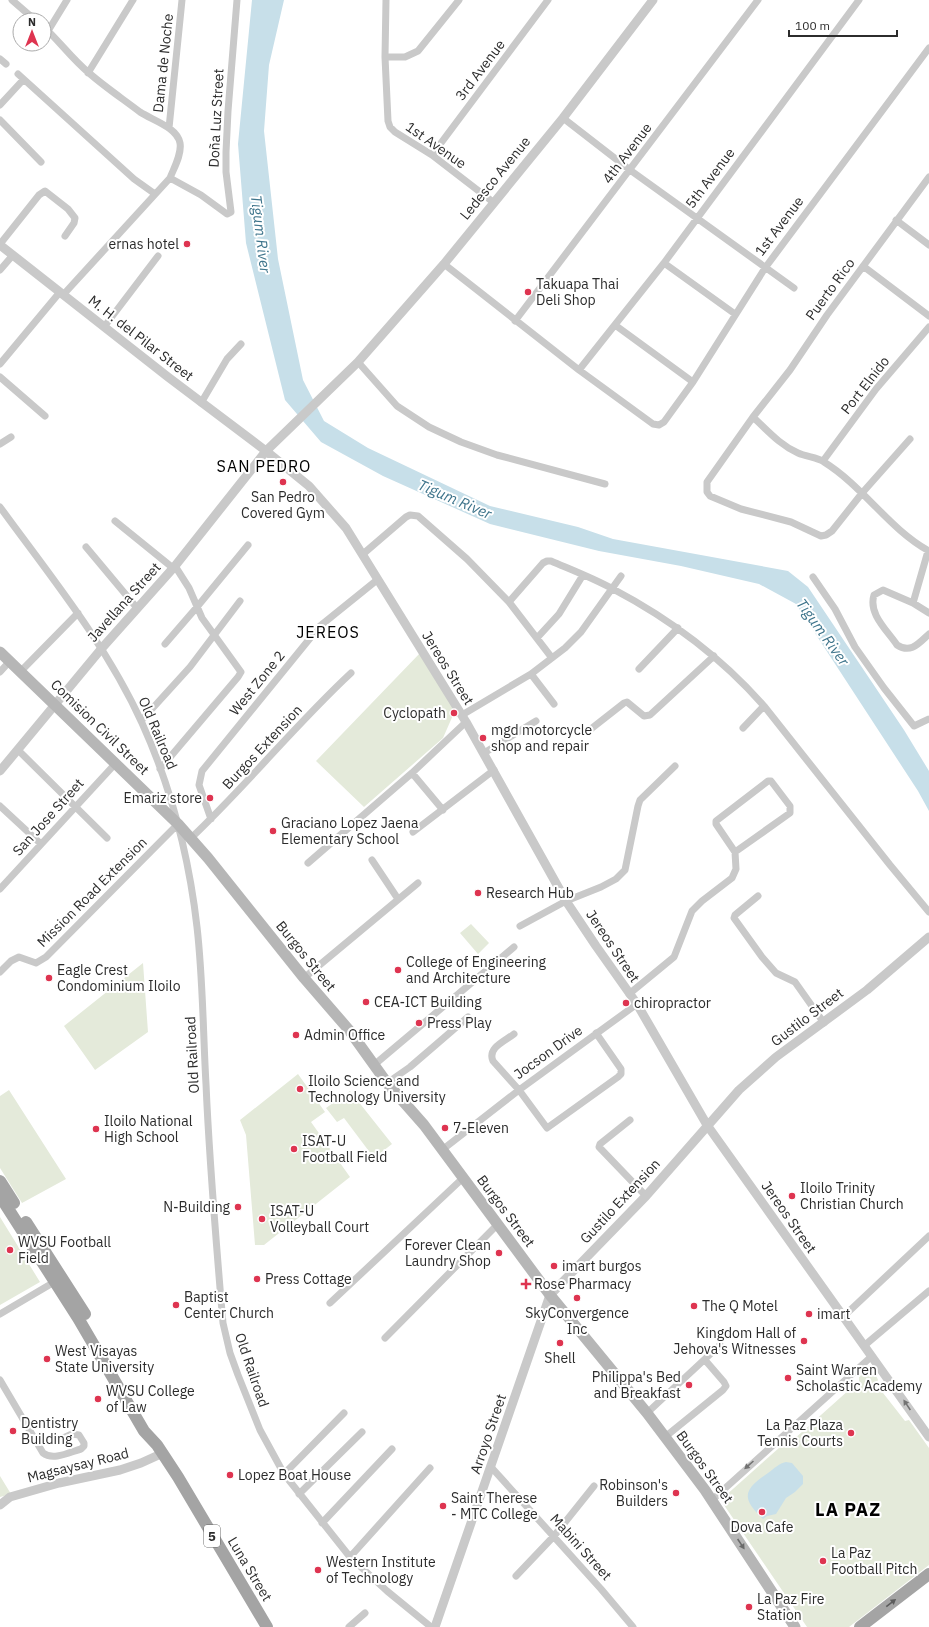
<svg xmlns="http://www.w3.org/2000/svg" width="929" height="1627" viewBox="0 0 929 1627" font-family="'IBM Plex Sans',sans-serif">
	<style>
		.green { fill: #e4eada }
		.water { fill: #c7dfe9 }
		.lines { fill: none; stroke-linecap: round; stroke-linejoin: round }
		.minor { stroke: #c9c9c9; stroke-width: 7 }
		.tertiary { stroke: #c9c9c9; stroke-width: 9 }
		.secondary { stroke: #b6b6b6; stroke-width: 11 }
		.primary { stroke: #a4a4a4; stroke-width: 12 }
		.oneway { fill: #737373 }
		.oneway2 { fill: #6a6a6a }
		.oneway3 { fill: #5c5c5c }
		.poi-dot { fill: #de3450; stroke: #fff; stroke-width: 1.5 }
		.labels { text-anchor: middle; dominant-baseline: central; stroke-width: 4; stroke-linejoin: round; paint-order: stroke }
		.shield { fill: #fff; stroke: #6b6b6b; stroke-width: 1 }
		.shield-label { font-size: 13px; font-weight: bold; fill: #2c2c2c }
		.street-label { font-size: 14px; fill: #2c2c2c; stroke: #fff }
		.poi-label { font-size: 14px; fill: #2c2c2c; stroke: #fff; text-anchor: start }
		.water-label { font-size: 15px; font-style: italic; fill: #3e748b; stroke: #fff }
		.quarter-label { font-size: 16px; letter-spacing: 1px; fill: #000; stroke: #fff }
		.district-label { font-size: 18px; font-weight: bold; letter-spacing: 1px; fill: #000; stroke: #fff }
	</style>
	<rect width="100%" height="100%" fill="#fff"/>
	<path class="green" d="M421,652L457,706L443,738L364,807L316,761Z
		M471,924L489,943L478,954L460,933Z
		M143,963L148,1032L95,1070L64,1026Z
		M298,1074L325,1112L311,1122L350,1177L264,1245H255L246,1135L240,1120Z
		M9,1090L66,1179L22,1203L0,1168V1096Z
		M350,1091L392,1144L374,1158L344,1118L337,1122L326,1108Z
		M0,1217L40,1282L0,1305Z
		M862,1374L876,1375L878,1380L876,1384L905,1421L909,1420L929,1448V1565L849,1627H807L724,1505V1497L789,1439L793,1440L859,1381V1377Z
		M0,1476L11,1494L0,1497Z"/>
	<path class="water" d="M252,0H284L269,65L264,131L278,259L303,380L324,421L368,448L490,506L578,527L613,539L788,571L808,587L904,730L929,771V811L918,791L796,604L759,584L681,566L599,551L490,524L383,476L321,442L285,400L246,243L238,144Z
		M786,1462L792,1463L803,1476V1484L795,1492L786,1498L776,1514L767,1516L763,1519C741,1498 743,1490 768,1473C775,1468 778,1464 786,1462Z"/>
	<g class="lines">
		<path class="minor" d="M12,0L35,20
			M386,0L385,57L388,121L390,127L395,132L432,155L493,202
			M44,27C60,42 73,60 89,73C105,87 123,99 140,112C152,120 177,127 180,143C182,154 174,168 170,178L63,295
			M48,31L67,0
			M385,57H405L418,51L459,0
			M0,59L6,64
			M88,73L133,0
			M18,74L134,179L155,194
			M0,105L23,80
			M563,118L630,170L794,288
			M0,120L41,162
			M169,128L182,0
			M432,155L548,0
			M170,178L201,195L227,214L231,212L226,172V152L228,111L237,0
			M896,220L929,245
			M0,244L39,195L45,191L68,209L75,218L74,223L65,236
			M664,263L735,314
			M444,264L579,370L653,424L659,425L664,422L693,382L765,268L929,48
			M863,266L929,316
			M0,270L13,255
			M515,321L758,0
			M615,325L693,382
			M104,327L158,256
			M358,362L397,406L429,427L461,442L497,455L605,484
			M0,364L60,292
			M579,370L664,263L859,0
			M0,377L45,416
			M201,403L227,359L241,344
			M753,417C768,431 780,445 798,453C807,457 817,457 824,462C864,487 889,529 929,551
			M910,439L863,492L832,531L826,535L821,536L791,522L741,509L710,496L707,492V482L753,417L790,370L827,315L929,177
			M0,444L11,437
			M823,461L876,389L929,327
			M0,507C51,577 106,644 142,723C171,787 189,857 197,927C203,979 203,1032 206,1084C209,1156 215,1228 221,1300L223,1323L230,1353L238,1375L260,1430L284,1474L350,1557L387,1591L431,1627
			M115,521L173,568
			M86,547L137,608
			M928,551L913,603L929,613
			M363,554L406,517L410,515L418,516L467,559L509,602L552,658
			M813,577L835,609L855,647L884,688L914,726L929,719
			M509,602L543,563L547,561H551C572,570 593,578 613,589C670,619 721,657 764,706L890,865L929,912
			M913,603L883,590L874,595C868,614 887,630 897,645C911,654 919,643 929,634
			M537,638L559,614L583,575
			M165,644L197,607L248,545
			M639,669L678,628
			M21,671L78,613
			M0,672L10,661
			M531,674L554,704
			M462,715L531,674L565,648L581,632L621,576
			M141,721L190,667L240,601
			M743,728L764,706
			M587,732L624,703L627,702L644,716L650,715L714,656
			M18,750L107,838
			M484,753L536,721
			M160,769L238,677L241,672L202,618L189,588L175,566
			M412,773L443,810
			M0,806L41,844
			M211,819L199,785L202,771L320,626L377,580
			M413,832L494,770
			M191,838C247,785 295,725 351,673
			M372,860L398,899
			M308,863L412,773L466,722
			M0,889L116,763
			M758,896L735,915L734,918L762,957L776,973L795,982L824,1023
			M520,926L566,901L601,887L616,879L625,870L638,806L640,800L675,766
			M0,972L11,961L19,957L36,963L46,957L178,824
			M304,978L418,883
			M629,994L674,957L692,911L702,901L732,878L736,869L735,852L716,824V821L768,781H771L790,806V813L735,852
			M514,1034C505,1041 487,1048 493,1061L519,1090L637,1004
			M374,1065L514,947
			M387,1083L410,1067L468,1017
			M630,1120L600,1144L599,1147L646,1196
			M442,1150L519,1090L547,1128L618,1077L621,1074V1069L596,1033
			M330,1303L463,1178
			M0,1314L56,1281
			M844,1316L929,1236
			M385,1338L497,1225
			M865,1345L929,1291
			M0,1380L43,1453C53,1461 70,1452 81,1449L84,1446V1443L79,1435L72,1434L61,1439
			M647,1413L720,1345
			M665,1437L723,1390L726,1386L724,1382L705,1360
			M491,1467L601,1589L633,1627
			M284,1474L344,1413
			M299,1494L362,1432
			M712,1500L872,1356
			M322,1523L392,1449
			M350,1557L430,1468
			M516,1576L554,1536L594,1486
			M349,1627L365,1613"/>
		<path class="tertiary" d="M0,245L168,377L266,451L309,486L346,528L466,722L566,901L596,946L637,1004L707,1125L929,1437
			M0,771L102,648L175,566L266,451L358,362L444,264L563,118L653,0
			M0,1505L10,1497L59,1483L120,1470L141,1463L163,1453
			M435,1627L550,1295L646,1196L739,1090L776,1057L867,990L929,937"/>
		<path class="secondary" d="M0,652L178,824L208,858L304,978L349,1030L387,1083L424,1125L550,1295L647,1413L705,1490L795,1627"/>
		<path class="primary" d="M0,1181L14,1203
			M0,1196L78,1318L144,1431L157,1445L178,1477L267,1627
			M26,1222L85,1314
			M860,1627L929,1574"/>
	</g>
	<defs><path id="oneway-solid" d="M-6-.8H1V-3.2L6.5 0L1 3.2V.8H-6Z"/></defs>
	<g class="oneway">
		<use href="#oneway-solid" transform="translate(907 1405) rotate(-124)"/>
		<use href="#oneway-solid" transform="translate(749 1465) rotate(138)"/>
	</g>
	<use class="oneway2" href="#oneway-solid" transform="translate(741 1544) rotate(56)"/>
	<use class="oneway3" href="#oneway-solid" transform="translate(891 1603) rotate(-38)"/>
	<g class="poi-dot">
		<circle cx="187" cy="244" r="4"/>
		<circle cx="528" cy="292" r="4"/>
		<circle cx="283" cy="482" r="4"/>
		<circle cx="454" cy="713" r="4"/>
		<circle cx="483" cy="738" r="4"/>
		<circle cx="210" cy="798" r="4"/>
		<circle cx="273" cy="831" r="4"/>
		<circle cx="478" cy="893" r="4"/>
		<circle cx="398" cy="970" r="4"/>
		<circle cx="49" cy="978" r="4"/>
		<circle cx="366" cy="1002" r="4"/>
		<circle cx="626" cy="1003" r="4"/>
		<circle cx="419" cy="1023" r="4"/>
		<circle cx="296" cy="1035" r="4"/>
		<circle cx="300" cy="1089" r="4"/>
		<circle cx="445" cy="1128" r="4"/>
		<circle cx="96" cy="1129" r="4"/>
		<circle cx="294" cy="1149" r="4"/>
		<circle cx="792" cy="1196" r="4"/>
		<circle cx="238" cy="1207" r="4"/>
		<circle cx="262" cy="1219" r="4"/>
		<circle cx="10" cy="1250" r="4"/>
		<circle cx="499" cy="1253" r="4"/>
		<circle cx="554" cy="1266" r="4"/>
		<circle cx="257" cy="1279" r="4"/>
		<path d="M524 1278h4v4h4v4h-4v4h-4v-4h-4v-4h4z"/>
		<circle cx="577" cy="1298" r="4"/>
		<circle cx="176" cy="1305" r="4"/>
		<circle cx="694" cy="1306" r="4"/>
		<circle cx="809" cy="1314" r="4"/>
		<circle cx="804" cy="1341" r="4"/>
		<circle cx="560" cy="1343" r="4"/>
		<circle cx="47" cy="1359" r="4"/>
		<circle cx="788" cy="1378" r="4"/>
		<circle cx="689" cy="1385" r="4"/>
		<circle cx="98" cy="1399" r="4"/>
		<circle cx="13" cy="1431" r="4"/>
		<circle cx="851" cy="1433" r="4"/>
		<circle cx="230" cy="1475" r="4"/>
		<circle cx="676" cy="1493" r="4"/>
		<circle cx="443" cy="1506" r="4"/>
		<circle cx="762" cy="1512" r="4"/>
		<circle cx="823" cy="1561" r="4"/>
		<circle cx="318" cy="1570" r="4"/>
		<circle cx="749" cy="1607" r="4"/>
	</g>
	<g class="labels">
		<rect class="shield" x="204" y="1525" width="16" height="22" rx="3"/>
		<g class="shield-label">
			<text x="212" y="1536">5</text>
		</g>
		<g class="street-label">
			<text transform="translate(163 63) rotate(-84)">Dama de Noche</text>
			<text transform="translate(480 70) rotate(-53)">3rd Avenue</text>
			<text transform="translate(216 118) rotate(-87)">Doña Luz Street</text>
			<text transform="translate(436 145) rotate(35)">1st Avenue</text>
			<text transform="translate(627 153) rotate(-53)">4th Avenue</text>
			<text transform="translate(495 178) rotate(-51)">Ledesco Avenue</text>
			<text transform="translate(710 178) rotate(-53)">5th Avenue</text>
			<text transform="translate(779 226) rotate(-53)">1st Avenue</text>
			<text transform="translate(830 289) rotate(-54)">Puerto Rico</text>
			<text transform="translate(141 338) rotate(38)">M. H. del Pilar Street</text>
			<text transform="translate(865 385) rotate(-52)">Port Elnido</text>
			<text transform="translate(124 602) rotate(-48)">Javellana Street</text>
			<text transform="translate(448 668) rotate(58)">Jereos Street</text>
			<text transform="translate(257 683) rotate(-51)">West Zone 2</text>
			<text transform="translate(100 727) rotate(44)">Comision Civil Street</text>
			<text transform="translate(158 733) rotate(67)">Old Railroad</text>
			<text transform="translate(262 747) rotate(-47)">Burgos Extension</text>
			<text transform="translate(48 817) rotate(-48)">San Jose Street</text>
			<text transform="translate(92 892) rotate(-45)">Mission Road Extension</text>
			<text transform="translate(613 946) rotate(56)">Jereos Street</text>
			<text transform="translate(306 956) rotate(51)">Burgos Street</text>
			<text transform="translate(807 1017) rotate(-37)">Gustilo Street</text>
			<text transform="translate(548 1052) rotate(-36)">Jocson Drive</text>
			<text transform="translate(192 1055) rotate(-93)">Old Railroad</text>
			<text transform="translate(620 1201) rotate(-47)">Gustilo Extension</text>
			<text transform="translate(506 1211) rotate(53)">Burgos Street</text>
			<text transform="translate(789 1217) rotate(55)">Jereos Street</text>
			<text transform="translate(252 1370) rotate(71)">Old Railroad</text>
			<text transform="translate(488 1434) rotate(-71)">Arroyo Street</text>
			<text transform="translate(78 1465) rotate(-14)">Magsaysay Road</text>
			<text transform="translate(705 1467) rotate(54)">Burgos Street</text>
			<text transform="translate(581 1547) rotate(48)">Mabini Street</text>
			<text transform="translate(250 1569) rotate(59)">Luna Street</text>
		</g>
		<g class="poi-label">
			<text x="179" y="244" text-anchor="end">ernas hotel</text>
			<text x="536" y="284">Takuapa Thai<tspan x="536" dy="16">Deli Shop</tspan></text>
			<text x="283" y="497" text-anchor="middle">San Pedro<tspan x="283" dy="16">Covered Gym</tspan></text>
			<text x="446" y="713" text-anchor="end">Cyclopath</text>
			<text x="491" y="730">mgd motorcycle<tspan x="491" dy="16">shop and repair</tspan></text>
			<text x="202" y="798" text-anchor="end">Emariz store</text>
			<text x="281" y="823">Graciano Lopez Jaena<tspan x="281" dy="16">Elementary School</tspan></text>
			<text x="486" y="893">Research Hub</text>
			<text x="406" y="962">College of Engineering<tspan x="406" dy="16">and Architecture</tspan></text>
			<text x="57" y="970">Eagle Crest<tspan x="57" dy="16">Condominium Iloilo</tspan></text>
			<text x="374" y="1002">CEA-ICT Building</text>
			<text x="634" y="1003">chiropractor</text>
			<text x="427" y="1023">Press Play</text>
			<text x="304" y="1035">Admin Office</text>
			<text x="308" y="1081">Iloilo Science and<tspan x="308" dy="16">Technology University</tspan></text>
			<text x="104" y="1121">Iloilo National<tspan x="104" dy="16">High School</tspan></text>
			<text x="453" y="1128">7-Eleven</text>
			<text x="302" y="1141">ISAT-U<tspan x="302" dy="16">Football Field</tspan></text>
			<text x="800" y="1188">Iloilo Trinity<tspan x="800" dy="16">Christian Church</tspan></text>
			<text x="230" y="1207" text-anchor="end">N-Building</text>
			<text x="270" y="1211">ISAT-U<tspan x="270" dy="16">Volleyball Court</tspan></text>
			<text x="18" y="1242">WVSU Football<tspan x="18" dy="16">Field</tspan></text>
			<text x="491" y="1245" text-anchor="end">Forever Clean<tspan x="491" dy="16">Laundry Shop</tspan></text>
			<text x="562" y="1266">imart burgos</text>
			<text x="265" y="1279">Press Cottage</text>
			<text x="534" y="1284">Rose Pharmacy</text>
			<text x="184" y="1297">Baptist<tspan x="184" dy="16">Center Church</tspan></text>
			<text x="702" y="1306">The Q Motel</text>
			<text x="577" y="1313" text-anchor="middle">SkyConvergence<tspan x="577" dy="16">Inc</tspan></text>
			<text x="817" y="1314">imart</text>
			<text x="796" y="1333" text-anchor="end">Kingdom Hall of<tspan x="796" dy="16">Jehova's Witnesses</tspan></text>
			<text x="55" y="1351">West Visayas<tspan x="55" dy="16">State University</tspan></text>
			<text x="560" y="1358" text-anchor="middle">Shell</text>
			<text x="796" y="1370">Saint Warren<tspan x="796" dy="16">Scholastic Academy</tspan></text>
			<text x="681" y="1377" text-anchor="end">Philippa's Bed<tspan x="681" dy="16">and Breakfast</tspan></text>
			<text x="106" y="1391">WVSU College<tspan x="106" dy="16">of Law</tspan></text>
			<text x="21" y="1423">Dentistry<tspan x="21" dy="16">Building</tspan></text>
			<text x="843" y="1425" text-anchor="end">La Paz Plaza<tspan x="843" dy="16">Tennis Courts</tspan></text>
			<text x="238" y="1475">Lopez Boat House</text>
			<text x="668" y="1485" text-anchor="end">Robinson's<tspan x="668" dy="16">Builders</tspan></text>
			<text x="451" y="1498">Saint Therese<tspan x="451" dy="16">- MTC College</tspan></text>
			<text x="762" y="1527" text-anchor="middle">Dova Cafe</text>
			<text x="831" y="1553">La Paz<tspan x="831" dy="16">Football Pitch</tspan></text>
			<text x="326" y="1562">Western Institute<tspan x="326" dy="16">of Technology</tspan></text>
			<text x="757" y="1599">La Paz Fire<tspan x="757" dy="16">Station</tspan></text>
		</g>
		<g class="water-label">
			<text transform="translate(261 234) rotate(83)">Tigum River</text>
			<text transform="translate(455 499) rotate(23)">Tigum River</text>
			<text transform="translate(823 632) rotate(54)">Tigum River</text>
		</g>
		<g class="quarter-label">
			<text x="264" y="466">SAN PEDRO</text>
			<text x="328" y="632">JEREOS</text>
		</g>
		<g class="district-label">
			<text x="848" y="1509">LA PAZ</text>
		</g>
	</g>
	<g transform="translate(32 32)"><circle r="19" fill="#ffffff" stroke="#ababab"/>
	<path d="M0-3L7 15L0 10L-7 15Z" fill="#de3450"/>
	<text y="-6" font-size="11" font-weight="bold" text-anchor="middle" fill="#2c2c2c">N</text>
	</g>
	<path d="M789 30v6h108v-6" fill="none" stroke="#2c2c2c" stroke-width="2"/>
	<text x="795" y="30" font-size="12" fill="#2c2c2c" stroke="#ffffff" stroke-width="3" paint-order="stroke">100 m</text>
</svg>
